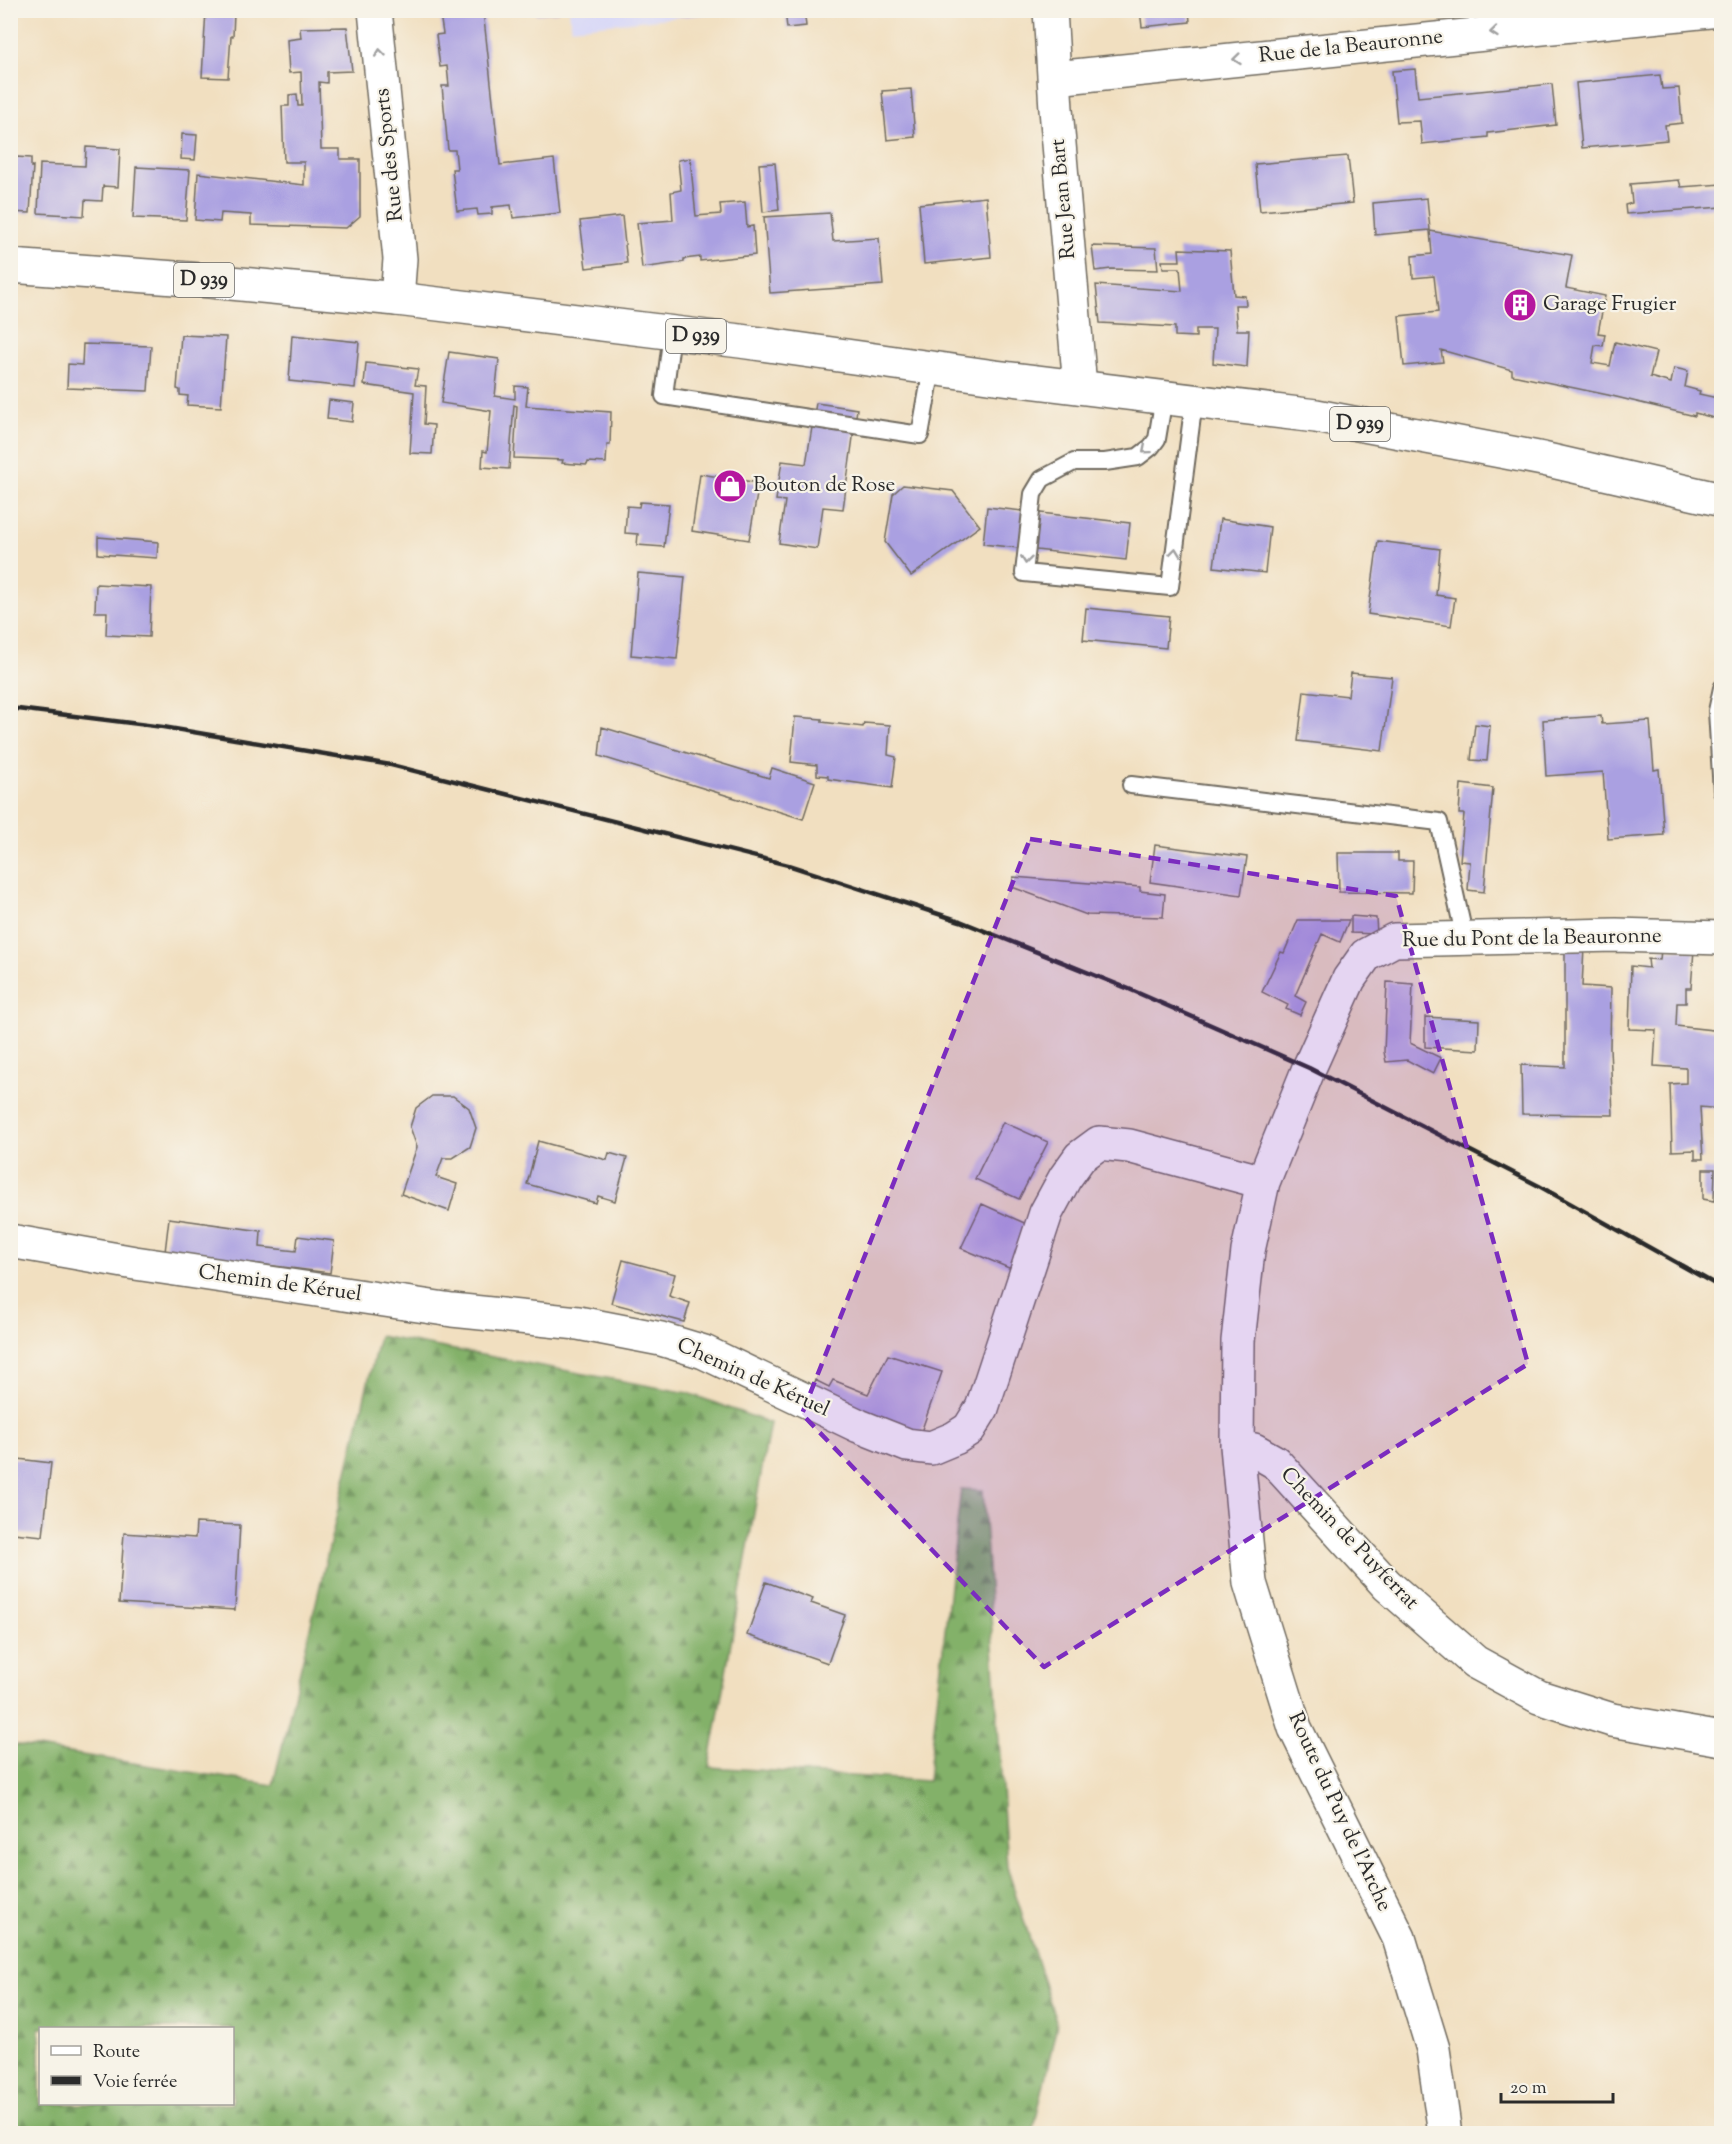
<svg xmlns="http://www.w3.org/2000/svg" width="1732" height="2144" viewBox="0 0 1732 2144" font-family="'Sorts Mill Goudy',serif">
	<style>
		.built { fill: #d7d7f8 }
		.forest { fill: url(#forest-firs); stroke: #576e4a; stroke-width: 1.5; fill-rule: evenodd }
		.building { fill: #aaa0e1 }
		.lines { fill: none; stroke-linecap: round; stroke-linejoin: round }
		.service-casing { stroke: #706a5f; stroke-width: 20 }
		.minor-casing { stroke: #706a5f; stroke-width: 36 }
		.primary-casing { stroke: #706a5f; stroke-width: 36 }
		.service { stroke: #fff; stroke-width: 16 }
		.minor { stroke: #fff; stroke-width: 33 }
		.primary { stroke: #fff; stroke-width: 33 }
		.rail { stroke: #2b2b2b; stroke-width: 4.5 }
		.oneway { stroke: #a0a0a0 }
		.marked { fill: #7b2cbf; fill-opacity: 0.2; stroke: #7b2cbf; stroke-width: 4.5; stroke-dasharray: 12 8; stroke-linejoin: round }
		.labels { text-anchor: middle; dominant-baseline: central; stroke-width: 4.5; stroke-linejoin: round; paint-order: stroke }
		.shield { fill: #f7f3e8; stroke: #686764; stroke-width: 1.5 }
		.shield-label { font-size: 20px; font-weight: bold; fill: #2b2b2b }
		.street-label { font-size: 21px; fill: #2b2b2b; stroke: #f7f3e8 }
		.poi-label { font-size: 21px; fill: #2b2b2b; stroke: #f7f3e8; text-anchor: start }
	</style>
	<defs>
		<pattern id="forest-firs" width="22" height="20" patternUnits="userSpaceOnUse" patternTransform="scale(1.5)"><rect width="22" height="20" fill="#83b169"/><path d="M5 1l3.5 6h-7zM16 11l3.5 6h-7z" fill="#6b9057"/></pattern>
	</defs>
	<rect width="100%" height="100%" fill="#f7f3e8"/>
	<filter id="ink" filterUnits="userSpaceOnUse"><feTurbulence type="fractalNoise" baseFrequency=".0167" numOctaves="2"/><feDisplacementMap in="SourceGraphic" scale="12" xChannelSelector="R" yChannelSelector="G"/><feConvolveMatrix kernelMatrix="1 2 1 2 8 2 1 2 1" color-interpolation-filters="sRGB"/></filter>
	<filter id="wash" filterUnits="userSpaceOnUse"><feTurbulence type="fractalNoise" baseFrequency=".008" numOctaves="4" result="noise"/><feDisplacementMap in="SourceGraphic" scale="24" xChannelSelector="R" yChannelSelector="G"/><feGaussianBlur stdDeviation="1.35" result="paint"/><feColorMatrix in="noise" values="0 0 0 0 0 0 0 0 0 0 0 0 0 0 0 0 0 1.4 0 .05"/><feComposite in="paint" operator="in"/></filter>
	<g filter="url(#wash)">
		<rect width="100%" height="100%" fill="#f1dfc0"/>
		<path class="built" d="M569,10L737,11L571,28Z"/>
		<path class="forest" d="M379,1336L688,1393L770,1423L709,1767L928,1781L961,1489L983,1490L1007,1867L1057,2024L1033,2133H11V1744L273,1785ZM40,2028H232V2104H40Z"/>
		<g id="blocks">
			<path class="building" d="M206,10L234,13L233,36H231L228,78L202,77Z
				M432,10H483L500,165L554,159L560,213L513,218L511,205L492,207V214L478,215L477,209L457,211L452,169H457L455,150H448L442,86H449L447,66L440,67L436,35L443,34L440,14H432Z
				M536,10H559V12L536,14Z
				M680,10H715V12L680,16Z
				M785,10H804L806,26L787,28Z
				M912,10H948V12L913,16Z
				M1140,10H1189L1190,22L1142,27Z
				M347,27L352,71L327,72V83L319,82L321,149H340V159H360V216L346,228L251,225V215L221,213L220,222L195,220L198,173L304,185V162H284L282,106H289V95L297,94L298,106H302L301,72L289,73L287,40L301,38L300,28Z
				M1415,69L1418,97L1552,84L1556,125L1488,133V137L1422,144L1420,121L1397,122L1392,71Z
				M1660,75L1662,89L1679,88L1682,123L1665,125L1667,140L1582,148L1576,83Z
				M911,89L915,137L887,140L882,91Z
				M182,134L197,135L195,160L181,159Z
				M86,147L120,149L118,187L103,186L102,201L85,200L84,216L38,213L40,164L85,166Z
				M1348,156L1353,203L1260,211L1255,164Z
				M16,157L31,158V167L33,166L30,213L10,212V165H16Z
				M690,158L696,216L721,214L720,204L745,202L747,227L753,226L755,255L700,261V257L684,259V262L642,268L637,223L673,220L671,192L681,190L678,160Z
				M775,163L779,210L763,212L759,164Z
				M136,167L190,170L186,220L133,218Z
				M1679,180L1681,187L1722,184V207L1626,214L1625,205L1632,203L1630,184Z
				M986,197L991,257L924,264L919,204Z
				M1427,198L1430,230L1375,235L1373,203Z
				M830,213L833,241L879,238L883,285L770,293L764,217Z
				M622,216L627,263L586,268L580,221Z
				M1430,231L1572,255L1566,288L1605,296L1598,333L1605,334L1603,346L1595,345L1592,363L1610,366L1615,342L1656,352L1650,377L1671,383L1674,368L1688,371L1685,387L1700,391L1699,394L1722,399L1718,419L1695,413V416L1608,395L1512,375V370L1441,350L1443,362L1404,366L1399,316L1438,312L1434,276L1413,278L1412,256L1432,254Z
				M1092,246L1156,248L1158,270L1111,269L1095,271Z
				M1179,249L1230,251L1234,295L1245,296L1246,305H1235L1237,330H1249L1247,367L1213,363L1215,329H1196V337L1175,336V327L1100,323L1096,285L1182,291L1180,268H1163L1162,261H1180Z
				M181,335L226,337L221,407L187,405L188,396L180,395V390L177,389Z
				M292,335L359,342L355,388L289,381Z
				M83,344L151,346L148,391L67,388L68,364L82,365Z
				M449,352L499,359L495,396L515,399V386L528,387L526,406L611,412L610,445H607L606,463L588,462L587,465L562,463L563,460L514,458L517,406L514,405L509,469L482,467L483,451L487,452L491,411L441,403Z
				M366,363L418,369L415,385L426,386L424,424L434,425L432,454L410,453L414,392L364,385Z
				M329,400L354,403L352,422L327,419Z
				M816,403L857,409L843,509L823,507L817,549L779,543L785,501L776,500L782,461L806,464Z
				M700,474L759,483L749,540L692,531Z
				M903,485L953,491L980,526L911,576L885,542L893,494Z
				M640,502L669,504L664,547L637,545L638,534L625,533L627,506L639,507Z
				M987,507L1130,523L1126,560L983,544Z
				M1220,519L1270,527L1265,573L1214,567Z
				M98,537L158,542L157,558L98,554Z
				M1378,541L1440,549L1436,595L1455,598L1451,626L1368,614Z
				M638,573L685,577L677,659L631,655Z
				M96,584L151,587L149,637L106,635L107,612H95Z
				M1086,608L1169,616L1166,648L1083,640Z
				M1351,673L1392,677L1382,751L1298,741L1304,691L1348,696Z
				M1601,716L1602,724L1650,721L1654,770L1659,769L1664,835L1608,839L1603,772L1546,776L1543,720Z
				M795,717L822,719V722L863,727L864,723L890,725L888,755L896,757L892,788L828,779V776L817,775V765L791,762Z
				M1475,724L1490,726L1487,761L1471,760Z
				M602,727L769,778L772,768L815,782L803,819L599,756Z
				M1461,784L1493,788L1484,892L1468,890L1470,862L1460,861L1464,814H1459Z
				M1155,845L1247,857L1241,895L1150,882Z
				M1338,853H1398V861H1413L1412,893L1339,892Z
				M1013,877L1140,887V891L1165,894L1163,917L1087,915L1012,887Z
				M1351,916L1376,918L1377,934L1351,933Z
				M1298,920H1349L1340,942L1322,934L1295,996L1306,1002L1300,1015L1286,1009L1288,1005L1262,992L1281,952L1284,953Z
				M1565,948H1584L1582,986L1611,988L1610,1048L1613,1115L1522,1114L1521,1065L1565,1067Z
				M1661,949L1694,950L1691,988H1686V1003H1677L1676,1026L1722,1031V1109L1700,1107L1703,1159H1695V1150L1672,1151L1670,1084L1686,1083V1068L1654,1066L1656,1030L1629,1029L1631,966L1649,968L1648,959L1660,960Z
				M1387,982L1413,984L1410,1043L1441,1058L1433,1074L1407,1060L1386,1062L1384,1052Z
				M1425,1017L1479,1020L1478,1050L1425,1047Z
				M432,1096H453L469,1108L476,1128L470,1147L453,1158H443L436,1177L457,1184L449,1211L401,1194L417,1147L410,1127L416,1108Z
				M1003,1122L1048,1142L1019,1199L975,1179Z
				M538,1141L607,1160L609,1153L627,1158L615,1201L598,1196L596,1203L527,1184Z
				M1703,1169H1715L1714,1201L1703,1199Z
				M982,1204L1031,1226L1016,1271L961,1248Z
				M169,1218L261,1231L260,1247L296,1251L298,1236L334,1241L330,1273L165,1252Z
				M623,1260L675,1274L669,1296L690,1303L684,1322L611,1303Z
				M888,1355L942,1372L920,1435L809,1392L815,1380L829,1387L833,1380L868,1394Z
				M10,1458L51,1463L43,1536L13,1533L10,1530Z
				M196,1523L240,1525L235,1610L119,1603L124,1533L195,1538Z
				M766,1582L813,1599L811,1603L845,1615L828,1663L747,1635Z"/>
		</g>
	</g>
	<g filter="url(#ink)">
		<use href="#blocks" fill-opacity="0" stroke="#706a5f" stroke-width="1.5"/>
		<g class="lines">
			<defs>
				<path id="service" d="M672,333L664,396L920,435L932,368
					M1164,397L1157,439L1151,447L1138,457L1105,462H1074L1042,479L1033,494L1024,573L1170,587L1194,401
					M1722,688L1717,711L1722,792
					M1131,785L1439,822L1465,939"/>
				<path id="minor" d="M375,10L400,259L397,299
					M1050,10L1056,109L1080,387
					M1055,78L1719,10
					M10,1241L135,1263L452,1310L578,1323L661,1339L704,1352L859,1426L907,1445L931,1448L955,1438L969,1429L982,1408L1046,1213L1065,1178L1080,1157L1099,1143L1129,1146L1263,1182
					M1237,1446L1254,1450L1275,1462L1387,1585L1475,1662L1539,1697L1612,1720L1722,1739
					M1445,2134L1433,2049L1399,1938L1295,1728L1250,1583L1237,1446L1238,1341L1248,1251L1263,1182L1309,1068L1349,979L1366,955L1394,940L1616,935L1722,938"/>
				<path id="primary" d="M10,266L189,279L397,299L740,341L995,377L1316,416L1543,459L1722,500"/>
			</defs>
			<use href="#service" class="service-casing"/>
			<use href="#minor" class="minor-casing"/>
			<use href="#primary" class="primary-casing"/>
			<use href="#service" class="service"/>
			<use href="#minor" class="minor"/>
			<use href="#primary" class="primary"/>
			<path class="rail" d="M10,708L163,727L391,765L788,865L960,921L1129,989L1309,1068L1539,1186L1722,1288"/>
		</g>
		<defs><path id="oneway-chevron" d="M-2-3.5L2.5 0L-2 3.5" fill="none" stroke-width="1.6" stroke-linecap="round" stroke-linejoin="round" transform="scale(1.5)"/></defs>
		<g class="oneway">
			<use href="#oneway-chevron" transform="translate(1494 32) rotate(174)"/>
			<use href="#oneway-chevron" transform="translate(380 53) rotate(-96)"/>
			<use href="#oneway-chevron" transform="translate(1237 59) rotate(174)"/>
			<use href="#oneway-chevron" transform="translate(1146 450) rotate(140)"/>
			<use href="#oneway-chevron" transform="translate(1175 552) rotate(-83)"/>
			<use href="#oneway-chevron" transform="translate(1026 560) rotate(97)"/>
		</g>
	</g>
	<path class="marked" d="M1030,839L1396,896L1528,1364L1044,1667L802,1414Z"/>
	<defs>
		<symbol id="building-disc" viewBox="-11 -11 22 22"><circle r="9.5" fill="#b5179e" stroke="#f7f3e8"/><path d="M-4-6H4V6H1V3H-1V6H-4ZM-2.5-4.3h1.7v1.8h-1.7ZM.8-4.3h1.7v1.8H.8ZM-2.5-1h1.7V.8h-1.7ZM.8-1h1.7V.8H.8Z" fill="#fff"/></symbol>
		<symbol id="shop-disc" viewBox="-11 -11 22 22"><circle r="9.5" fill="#b5179e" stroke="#f7f3e8"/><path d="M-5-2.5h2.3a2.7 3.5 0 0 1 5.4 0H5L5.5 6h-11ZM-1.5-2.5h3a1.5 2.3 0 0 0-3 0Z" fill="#fff"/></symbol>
	</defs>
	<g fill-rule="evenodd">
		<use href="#building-disc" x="1501" y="286" width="38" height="38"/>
		<use href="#shop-disc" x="711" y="467" width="38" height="38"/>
	</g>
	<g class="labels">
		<g class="shield">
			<rect x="174" y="263" width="60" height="34" rx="4.5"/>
			<rect x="666" y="319" width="60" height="34" rx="4.5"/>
			<rect x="1330" y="407" width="60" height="34" rx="4.5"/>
		</g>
		<g class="shield-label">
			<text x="204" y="280">D 939</text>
			<text x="696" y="336">D 939</text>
			<text x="1360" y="424">D 939</text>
		</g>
		<g class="street-label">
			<text transform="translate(1351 47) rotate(-6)">Rue de la Beauronne</text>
			<text transform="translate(390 155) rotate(-96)">Rue des Sports</text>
			<text transform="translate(1064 199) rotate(-95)">Rue Jean Bart</text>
			<text transform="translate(1532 939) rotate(-1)">Rue du Pont de la Beauronne</text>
			<text transform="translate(280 1284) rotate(8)">Chemin de Kéruel</text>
			<text transform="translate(753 1378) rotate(24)">Chemin de Kéruel</text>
			<text transform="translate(1349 1539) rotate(46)">Chemin de Puyferrat</text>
			<text transform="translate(1339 1812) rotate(65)">Route du Puy de l'Arche</text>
		</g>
		<g class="poi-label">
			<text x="1543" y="305">Garage Frugier</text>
			<text x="753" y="486">Bouton de Rose</text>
		</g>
	</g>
	<rect width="1732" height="2144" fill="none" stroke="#f7f3e8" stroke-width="36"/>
	<rect x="39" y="2027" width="195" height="78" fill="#f7f3e8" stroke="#a5a39c" stroke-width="1.5"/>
	<rect x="51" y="2046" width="30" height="9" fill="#ffffff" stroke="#a5a39c" stroke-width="1.5"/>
	<text x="93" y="2057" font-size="18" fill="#2b2b2b">Route</text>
	<rect x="51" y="2076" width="30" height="9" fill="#2b2b2b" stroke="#a5a39c" stroke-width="1.5"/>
	<text x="93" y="2087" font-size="18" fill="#2b2b2b">Voie ferrée</text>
	<path d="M1501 2093v9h112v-9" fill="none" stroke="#2b2b2b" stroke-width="3"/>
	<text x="1510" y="2093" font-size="18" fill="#2b2b2b" stroke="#f7f3e8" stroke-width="4.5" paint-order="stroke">20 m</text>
</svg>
